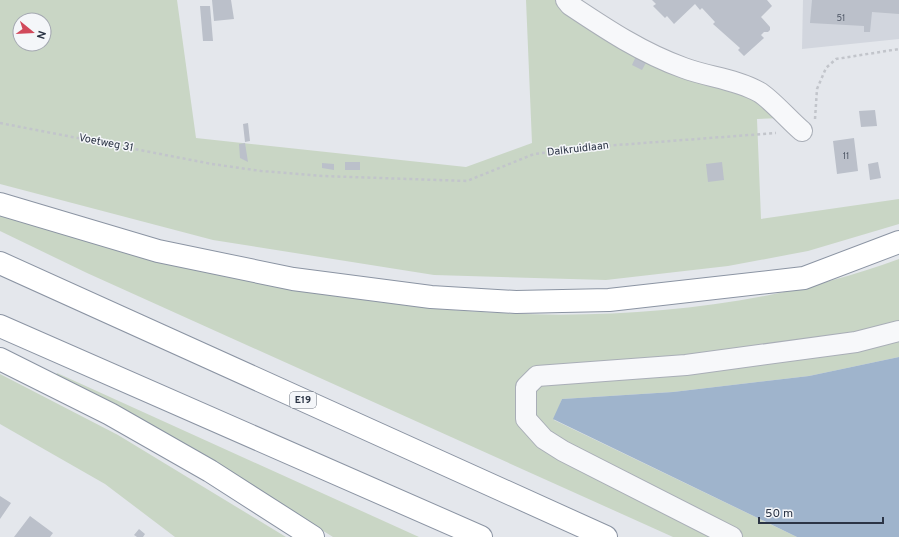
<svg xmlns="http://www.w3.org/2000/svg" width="899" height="537" viewBox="0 0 899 537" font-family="Overpass,sans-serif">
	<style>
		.built { fill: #d2d6de }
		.green { fill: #c9d6c5; fill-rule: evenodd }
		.water { fill: #9fb4cc }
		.building { fill: #bbc0ca }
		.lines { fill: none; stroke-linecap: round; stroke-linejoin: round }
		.minor-casing { stroke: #a9aeb7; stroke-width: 22 }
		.highway-casing { stroke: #8b94a3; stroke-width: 24 }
		.path { stroke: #c2c5cb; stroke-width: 2.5; stroke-dasharray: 3 3; stroke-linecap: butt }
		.minor { stroke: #f7f8fa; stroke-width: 20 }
		.highway { stroke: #fff; stroke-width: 22 }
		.labels { text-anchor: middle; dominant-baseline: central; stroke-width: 3; stroke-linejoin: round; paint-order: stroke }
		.number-label { font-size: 9px; fill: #4f5766 }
		.shield { fill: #f4f6f9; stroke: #676e7b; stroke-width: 1 }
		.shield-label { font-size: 10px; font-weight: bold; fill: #2b3445 }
		.street-label { font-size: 11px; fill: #2b3445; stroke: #f4f6f9 }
	</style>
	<rect width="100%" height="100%" fill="#e4e7ec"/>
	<path class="built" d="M803,0H899V39L802,49Z"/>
	<path class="green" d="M0,0H177L196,138L466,167L532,143L526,0H560L741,90L780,118L757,119L761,219L899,199V224L808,251L728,266L606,280L434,275L213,240L0,184ZM20,20H44V44H20Z
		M0,213C50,226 101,240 151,254C176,261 201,269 227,275C446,324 685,337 899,259V357L809,376L673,392L562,399L554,420L797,537H673L87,273L0,231Z
		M57,373L419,537H333L256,489L55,378Z
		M0,374L118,435L286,537H175L105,484L0,424Z"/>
	<path class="water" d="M899,357V537H797L553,419L562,399L673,392L809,376Z"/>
	<path class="building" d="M212,0H231L234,19L214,21Z
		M652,0H767L772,6L761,17L770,27V30L768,32H764L761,35L764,38L744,56L738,50L740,48L713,24L715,22L702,8L700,10L695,4L674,24L667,16L665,18L653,6L656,4Z
		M812,0H899V14L872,12L870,32H864V26L810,23Z
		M200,6H210L213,41H203Z
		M637,54L648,59L642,70L632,65Z
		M875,110L877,126L861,127L859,111Z
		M248,123L250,141L245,142L243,124Z
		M854,138L858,171L837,174L833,141Z
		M245,143L248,162L240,158L239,144Z
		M345,162H360V170H345Z
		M722,162L724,180L708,182L706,164Z
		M878,162L881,178L870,180L868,164Z
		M322,163L334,164V170L322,168Z
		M0,496L11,503L0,519Z
		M30,516L53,533L50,537H14Z
		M139,529L145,534L143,537H137L134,535Z"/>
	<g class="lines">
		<defs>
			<path id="minor" d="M566,0L570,5C606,29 642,53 684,68C708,77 736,79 759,92C770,98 790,121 802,131
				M732,537L563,451L544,439L526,419V387L537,376L686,365L856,342L899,331"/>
			<path id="highway" d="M0,204L158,251L293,279L431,297L516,302L609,300L804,278L899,242
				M0,263L606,537
				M0,326L481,537
				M0,359L110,414L210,471L313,537"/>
		</defs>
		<use href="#minor" class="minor-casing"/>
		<use href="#highway" class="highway-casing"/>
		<path class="path" d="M815,119L817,89L826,68L836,59L899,49
			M0,123L212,164L261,171L322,176L467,181L534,154L591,147L776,133"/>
		<use href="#minor" class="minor"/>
		<use href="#highway" class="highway"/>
	</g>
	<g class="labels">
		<g class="number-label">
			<text x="841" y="18">51</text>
			<text x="846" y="156">11</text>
		</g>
		<rect class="shield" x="290" y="392" width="26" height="16" rx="3"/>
		<g class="shield-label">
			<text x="303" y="400">E19</text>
		</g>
		<g class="street-label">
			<text transform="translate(106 143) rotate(11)">Voetweg 31</text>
			<text transform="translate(578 149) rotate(-7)">Dalkruidlaan</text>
		</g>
	</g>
	<g transform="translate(32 32) rotate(108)"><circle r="19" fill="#f4f6f9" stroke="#a4a8b1"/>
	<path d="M0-3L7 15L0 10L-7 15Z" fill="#d1495b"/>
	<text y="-6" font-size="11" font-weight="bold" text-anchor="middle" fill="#2b3445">N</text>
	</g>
	<path d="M759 517v6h124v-6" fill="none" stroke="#2b3445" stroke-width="2"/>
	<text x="765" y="517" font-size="12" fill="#2b3445" stroke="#f4f6f9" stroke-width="3" paint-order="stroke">50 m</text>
</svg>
